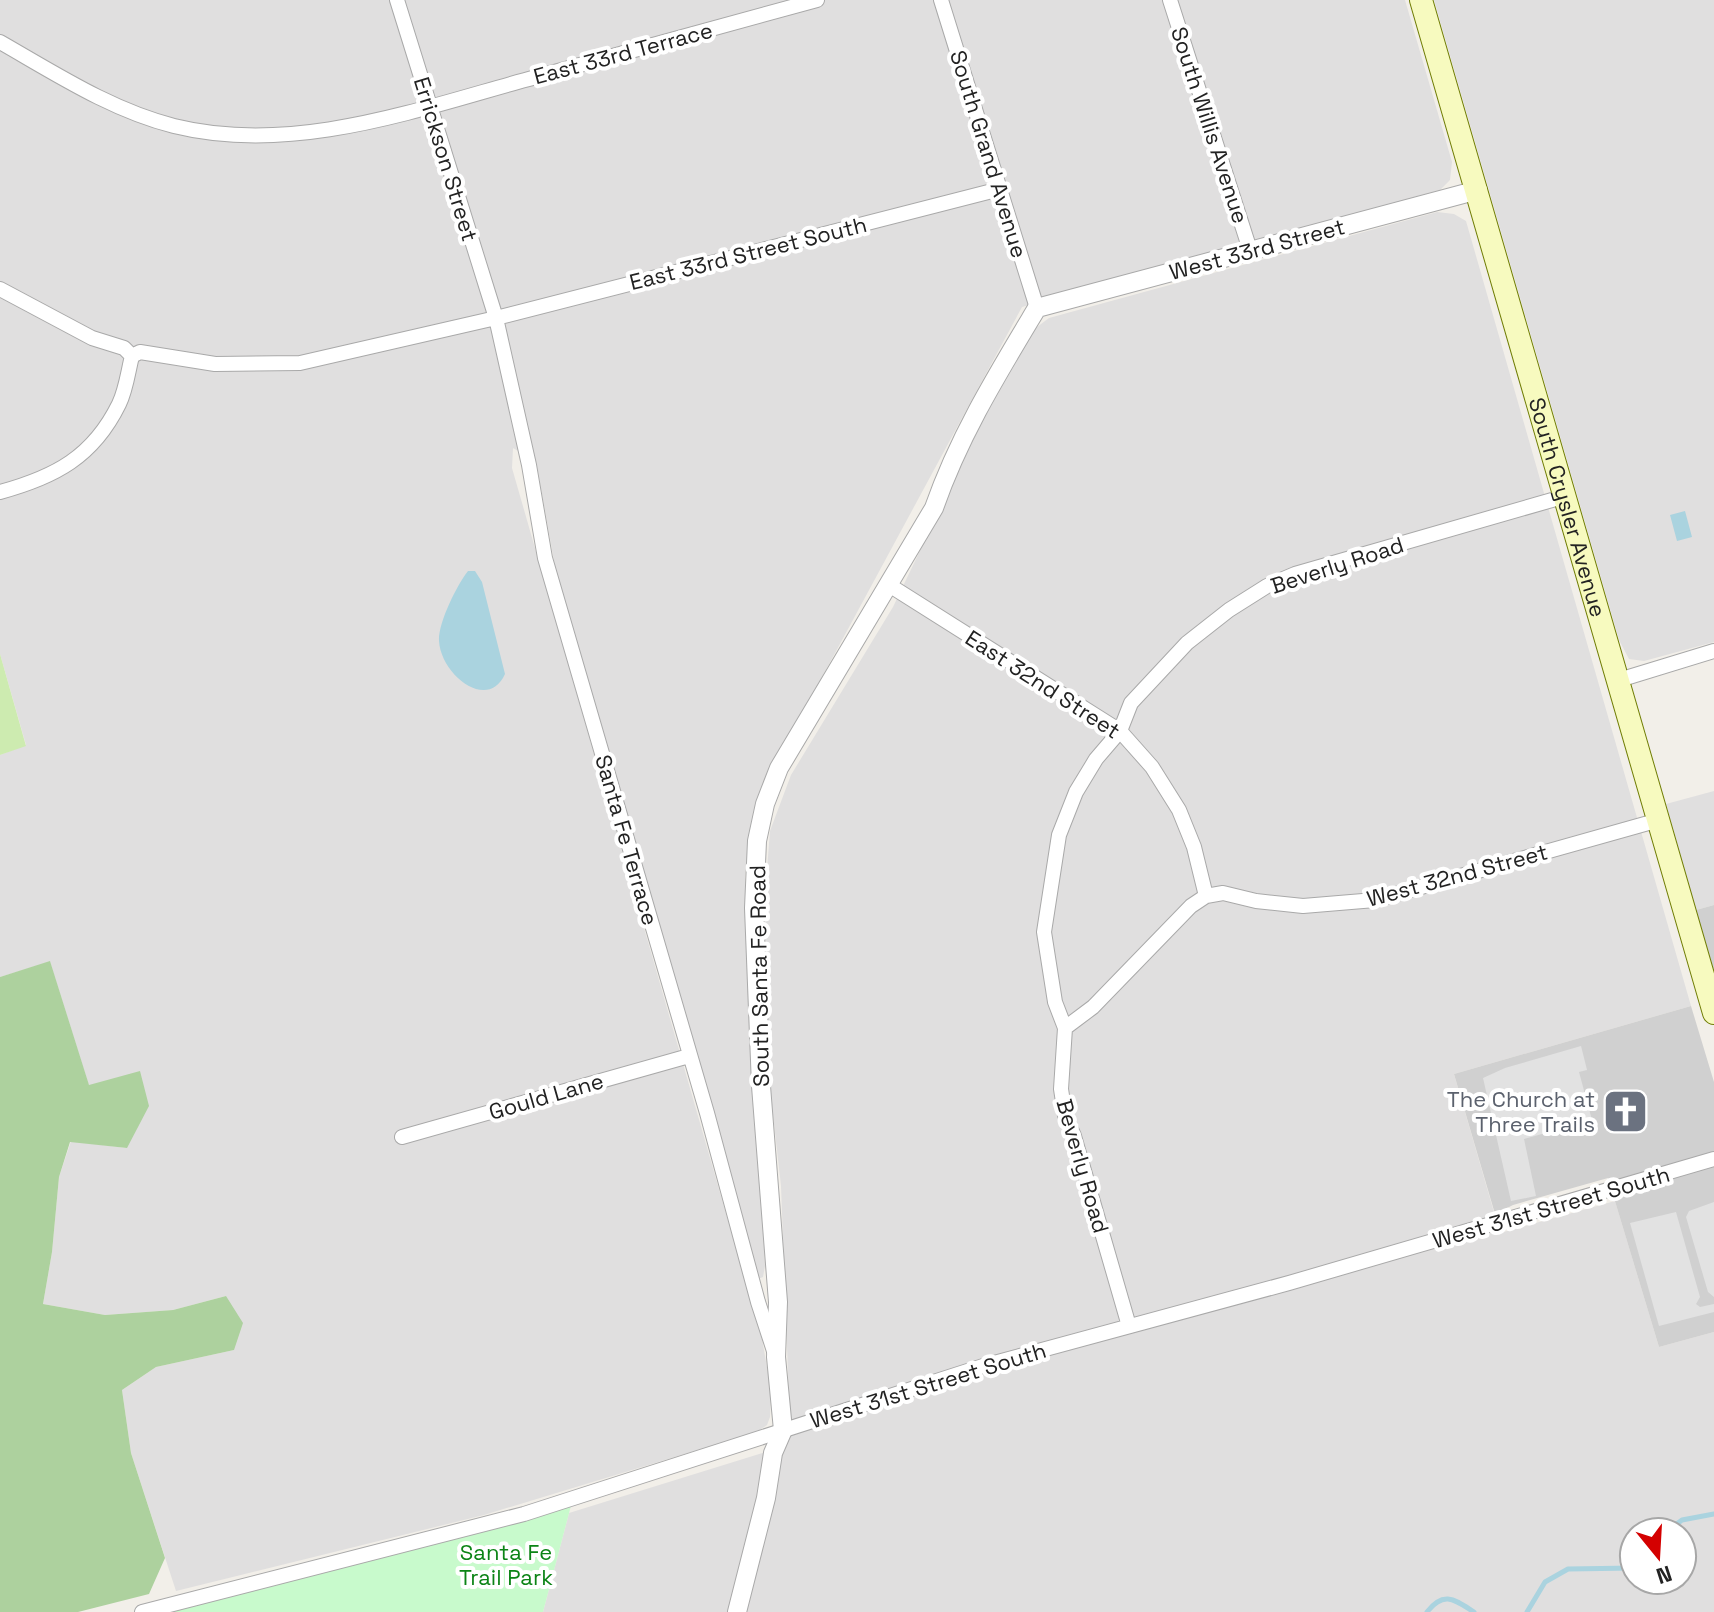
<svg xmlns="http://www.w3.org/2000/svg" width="1714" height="1612" viewBox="0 0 1714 1612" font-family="'Space Grotesk',sans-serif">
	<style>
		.residential { fill: #e0dfdf; fill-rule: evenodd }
		.religious { fill: #d0d0d0 }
		.grass { fill: #cdebb0 }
		.forest { fill: #add19e }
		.park { fill: #c8facc }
		.parking { fill: #e2e2e2 }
		.water { fill: #aad3df }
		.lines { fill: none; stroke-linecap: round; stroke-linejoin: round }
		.stream { stroke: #aad3df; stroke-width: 5 }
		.minor-casing { stroke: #a9a9a9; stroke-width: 16 }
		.tertiary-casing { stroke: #a9a9a9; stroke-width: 20 }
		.secondary-casing { stroke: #707d05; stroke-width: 24 }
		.minor { stroke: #fff; stroke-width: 14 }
		.tertiary { stroke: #fff; stroke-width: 18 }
		.secondary { stroke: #f7fabf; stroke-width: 22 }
		.labels { text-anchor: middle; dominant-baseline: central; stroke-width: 8; stroke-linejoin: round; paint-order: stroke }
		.street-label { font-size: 22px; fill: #222; stroke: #fff }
		.worship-label { font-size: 22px; fill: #5b616d; stroke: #fff; text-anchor: end }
		.park-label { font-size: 22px; fill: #0c8416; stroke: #fff }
	</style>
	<rect width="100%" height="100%" fill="#f2efe9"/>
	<path class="residential" d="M0,0H1405L1452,162L1450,180L1440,190L1022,307L761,790L750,830L745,877L765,1266L763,1277L758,1279L556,572L536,461L513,448L512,468L762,1339L771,1390L770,1417L767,1425L757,1432L484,1515L176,1591L131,1453L122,1390L156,1367L234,1350L226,1296L173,1310L105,1315L43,1304L52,1252L59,1177L71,1141L126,1148L89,1086L50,962L0,977V755L26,745L0,654Z
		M1434,0H1714V642L1644,661L1629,659L1619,640Z
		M1437,212L1454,214L1466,221L1691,1006L1454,1074L1500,1233L1615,1201L1659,1347L1714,1332V1612H543L569,1513L782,1447L789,1400L781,1186L767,1061L764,907L770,831L791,775L893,607L1012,359L1029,333L1049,318ZM1634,1532H1682V1580H1634Z
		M1714,791V905L1696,910L1666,804Z"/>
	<path class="religious" d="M1714,905V971L1696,910Z
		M1691,1006L1714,1082V1332L1659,1347L1608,1178L1513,1205L1495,1214L1454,1074Z"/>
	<path class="grass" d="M0,654L26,746L0,755Z"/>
	<path class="forest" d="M50,961L89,1085L140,1071L149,1106L127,1148L70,1142L59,1177L52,1252L43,1304L105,1315L173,1310L226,1296L243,1323L234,1350L156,1367L122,1390L131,1453L165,1558L149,1594L78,1612H0V977Z"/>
	<path class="park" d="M573,1498L543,1612H142Z"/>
	<path class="parking" d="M1581,1046L1587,1070L1579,1072L1592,1120L1524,1139L1536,1196L1511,1201L1483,1078L1505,1068Z
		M1714,1202V1297L1708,1292L1686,1217L1689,1211Z
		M1676,1212L1700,1297L1696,1304L1700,1307L1714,1304V1312L1659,1326L1630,1223Z"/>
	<path class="water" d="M1685,511L1692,537L1677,541L1670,515Z
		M468,571H475L482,582L505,674C488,712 441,675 439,641C438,623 457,585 468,571Z"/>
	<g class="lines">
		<path class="stream" d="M1666,1532L1682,1520L1714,1514
			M1427,1612C1444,1590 1455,1600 1474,1612
			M1527,1612L1545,1582L1568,1569L1634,1568"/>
		<defs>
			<path id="minor" d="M397,0L496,318L529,465L545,558L707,1113L758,1302L774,1351
				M941,0L1037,308
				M1170,0L1250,250
				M0,42C56,74 111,110 174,126C295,156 421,108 536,77C630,51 723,26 817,0
				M0,289L92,338L124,348L132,356
				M132,356L140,352L215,364L300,363L496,318L1000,189
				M0,492C55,477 93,457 119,404C126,390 128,372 132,356
				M889,585L1120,731L1152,767L1179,810L1194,847L1206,896
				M1619,680L1714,651
				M1065,1028L1093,1007L1191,906L1206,896L1223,893L1256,901L1303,906L1375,900L1659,820
				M402,1137L689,1056
				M1129,1326L1074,1136L1065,1115L1061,1089L1065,1028L1055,1002L1044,932L1059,835L1076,792L1096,759L1120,731L1131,703L1187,643L1229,610L1267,586L1295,574L1566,496
				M142,1612L524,1514L983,1366L1289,1283L1714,1159"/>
			<path id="tertiary" d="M737,1612L766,1498L773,1453L783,1430L776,1357L778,1302L761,1086L754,908L757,841L765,804L779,768L934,508C959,436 998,373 1037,308L1478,190"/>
			<g id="secondary">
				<path id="s1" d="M1421,0L1714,1013"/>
			</g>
		</defs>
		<use href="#minor" class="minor-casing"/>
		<use href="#tertiary" class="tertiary-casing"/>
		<use href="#secondary" class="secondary-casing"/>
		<use href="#minor" class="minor"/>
		<use href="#tertiary" class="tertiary"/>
		<use href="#secondary" class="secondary"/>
	</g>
	<defs>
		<symbol id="church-square" viewBox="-11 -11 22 22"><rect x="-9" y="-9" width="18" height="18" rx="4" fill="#6b7280" stroke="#fff"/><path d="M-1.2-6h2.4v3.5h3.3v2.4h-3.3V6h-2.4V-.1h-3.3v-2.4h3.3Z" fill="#fff"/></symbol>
	</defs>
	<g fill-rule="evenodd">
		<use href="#church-square" x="1600" y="1086" width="51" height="51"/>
	</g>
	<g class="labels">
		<g class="street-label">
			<text transform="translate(623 53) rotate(-15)">East 33rd Terrace</text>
			<text transform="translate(1210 125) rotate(72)">South Willis Avenue</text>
			<text transform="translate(989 154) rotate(73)">South Grand Avenue</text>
			<text transform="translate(446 159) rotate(73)">Errickson Street</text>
			<text transform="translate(1257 249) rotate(-15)">West 33rd Street</text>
			<text transform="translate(748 253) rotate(-14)">East 33rd Street South</text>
			<text stroke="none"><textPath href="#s1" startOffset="528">South Crysler Avenue</textPath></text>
			<text transform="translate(1337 565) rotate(-18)">Beverly Road</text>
			<text transform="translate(1043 684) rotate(33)">East 32nd Street</text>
			<text transform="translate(627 840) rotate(74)">Santa Fe Terrace</text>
			<text transform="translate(1457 875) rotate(-15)">West 32nd Street</text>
			<text transform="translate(759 976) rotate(-91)">South Santa Fe Road</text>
			<text transform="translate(546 1096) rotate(-16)">Gould Lane</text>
			<text transform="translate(1083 1166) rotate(74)">Beverly Road</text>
			<text transform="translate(1551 1207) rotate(-16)">West 31st Street South</text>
			<text transform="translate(928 1385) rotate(-17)">West 31st Street South</text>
		</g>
		<g class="worship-label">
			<text x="1595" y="1099">The Church at<tspan x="1595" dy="25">Three Trails</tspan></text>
		</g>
		<g class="park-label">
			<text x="506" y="1552">Santa Fe<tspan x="506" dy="25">Trail Park</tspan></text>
		</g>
	</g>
	<g transform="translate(1658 1556) rotate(162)"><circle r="38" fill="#ffffff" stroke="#a7a7a7" stroke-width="2"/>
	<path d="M0-6L14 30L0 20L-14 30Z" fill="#d40000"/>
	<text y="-12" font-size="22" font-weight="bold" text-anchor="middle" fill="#222222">N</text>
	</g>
</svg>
